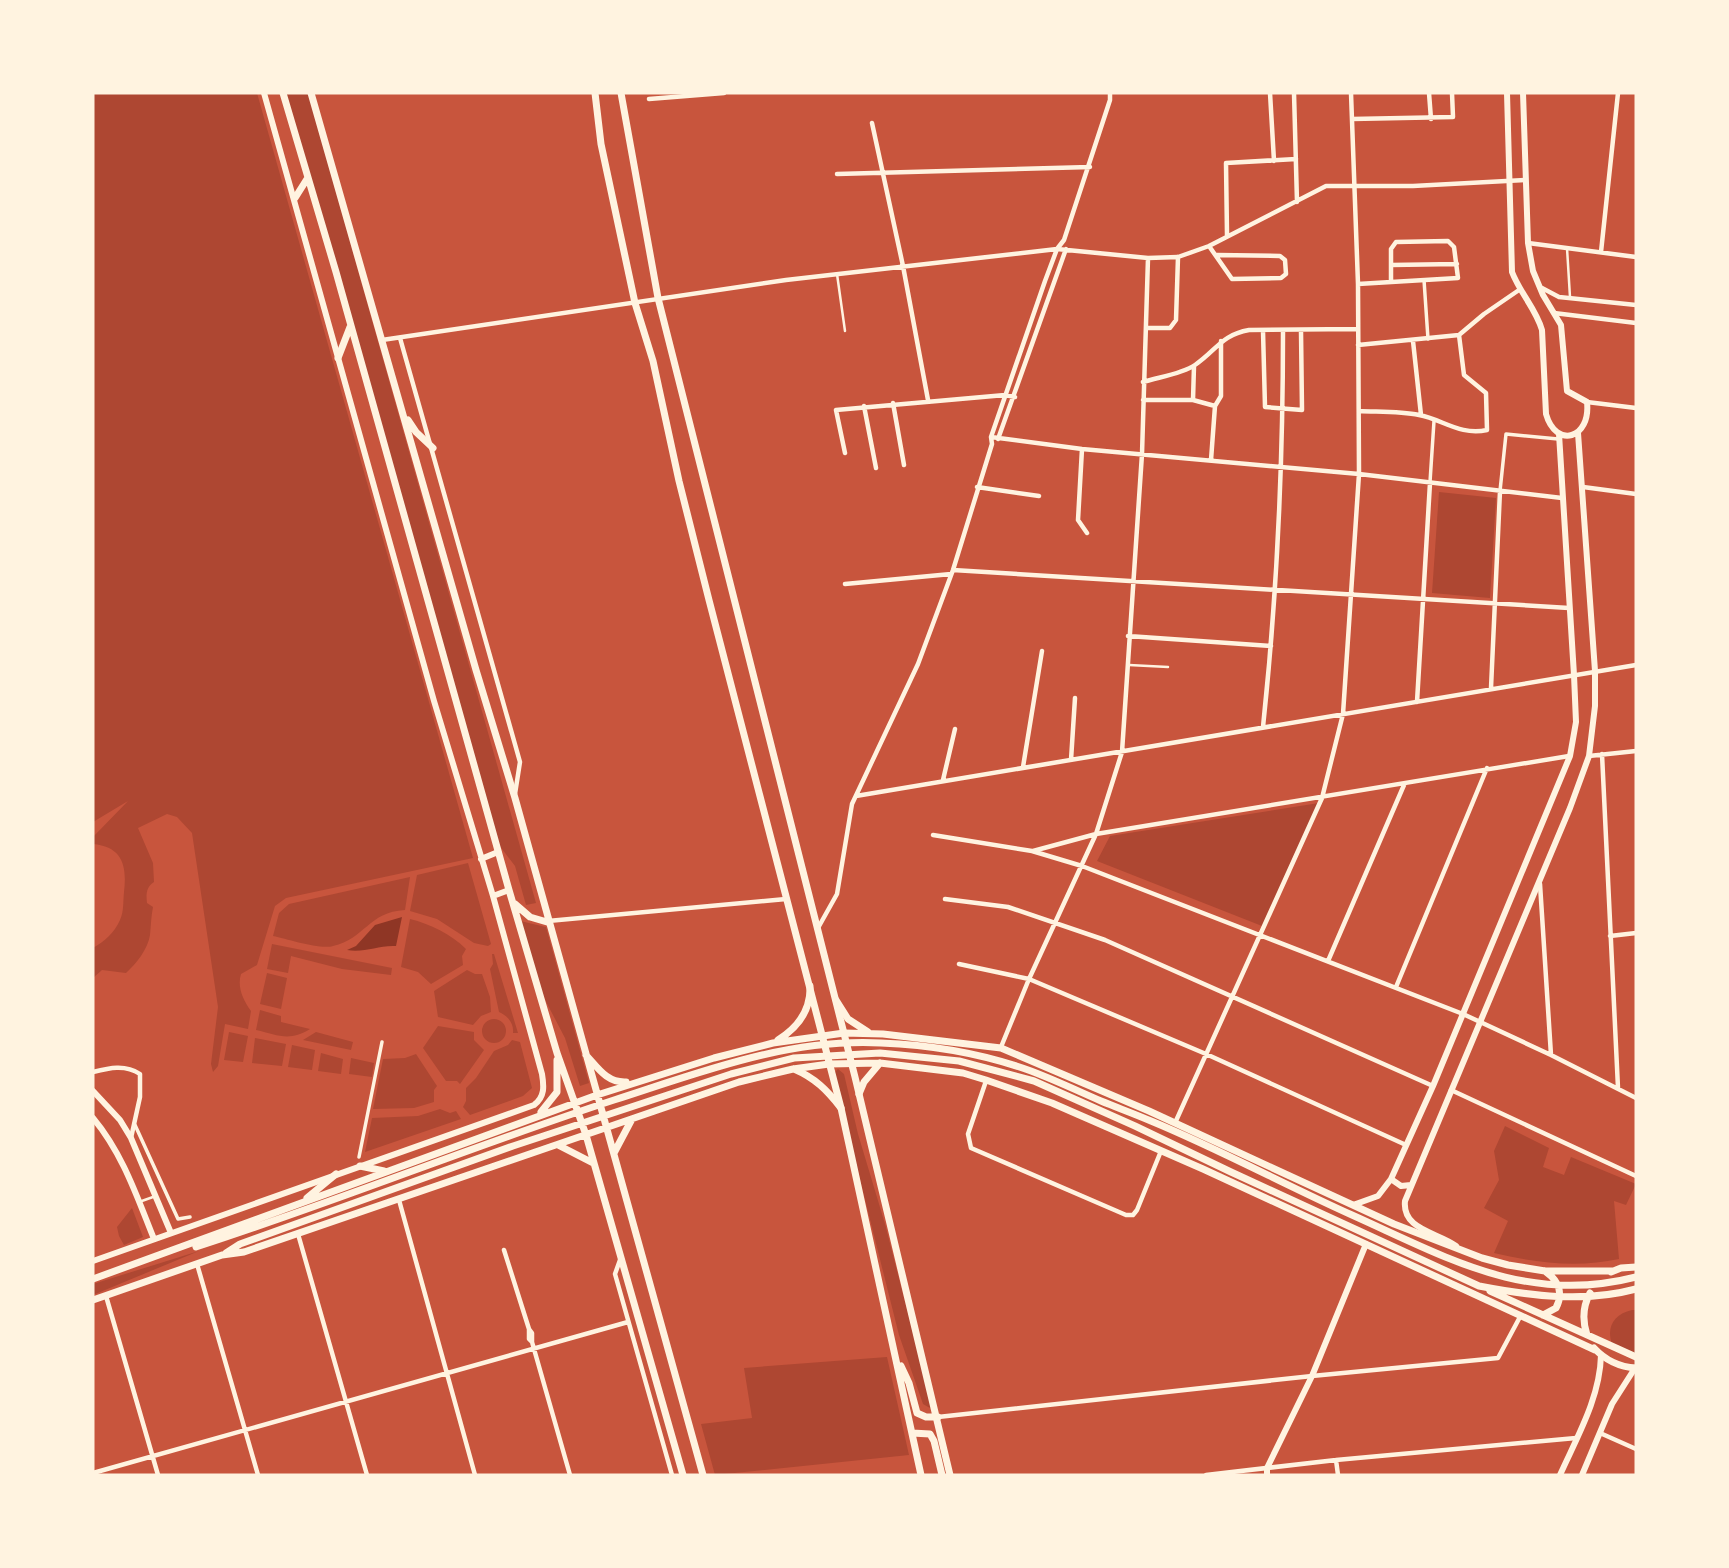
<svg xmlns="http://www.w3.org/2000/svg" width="1729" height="1568" viewBox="0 0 1729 1568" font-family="Karla,sans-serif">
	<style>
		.green { fill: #ae4732 }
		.water { fill: #8f3625 }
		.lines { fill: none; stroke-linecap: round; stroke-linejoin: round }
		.service { stroke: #fff3e0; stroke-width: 2.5 }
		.pedestrian { stroke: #fff3e0; stroke-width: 3.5 }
		.minor { stroke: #fff3e0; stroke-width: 4.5 }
		.tertiary { stroke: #fff3e0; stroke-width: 6 }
		.secondary { stroke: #fff3e0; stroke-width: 7 }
		.primary { stroke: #fff3e0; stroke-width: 7 }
	</style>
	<rect width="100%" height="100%" fill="#c8553d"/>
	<path class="green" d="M93,93H257L473,858L286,898L275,906L257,965L241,974C237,987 243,1000 251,1011L248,1029L225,1024L218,1066L213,1072L211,1064L218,1007L192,833L177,817L167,814L138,828L153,863L154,882C146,887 146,895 147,903L153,907C151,917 151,925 150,935C148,949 136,964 126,973L102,970L93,978V948C105,941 114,933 120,920C124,912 123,901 124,892C127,866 123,847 93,844V837L128,801L93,822Z
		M286,93H308L536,903L526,905L515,866L499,845Z
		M1439,492L1496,498L1490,598L1432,593Z
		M1319,803L1262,926L1097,861L1110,836Z
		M468,863L491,944L488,946L474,943L437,919L410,911L417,875Z
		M410,877L405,910C368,912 365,939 333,946C320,950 288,939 273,936L279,913L289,904Z
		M410,919C430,924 451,934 466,949L462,956L463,965L431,984L418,972L401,967Z
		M520,921L546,927L589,1083L580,1086L565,1038L541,992Z
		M272,944L392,968L391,975L342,969L291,956L288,973L267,969Z
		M492,954H494L518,1033H513C514,1023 508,1016 499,1012L490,969L493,964Z
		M467,970L475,974H482L490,997L491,1012L481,1016L473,1025L438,1017L434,991Z
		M267,973L287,978L281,1009L260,1004Z
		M260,1010L281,1016V1022L310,1029C289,1042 278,1035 256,1030Z
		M482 1031a12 12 0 1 1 24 0a12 12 0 1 1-24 0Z
		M438,1026L474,1032V1040L484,1050L460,1084L457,1081H446L423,1048Z
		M229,1032L248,1036L243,1062L224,1060Z
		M316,1032L353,1042L351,1050L303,1040Z
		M255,1038L286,1044L282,1066L252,1063Z
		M512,1040L520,1042L532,1088L523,1096L470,1115L463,1107L466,1101V1088L476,1078L494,1051L508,1045Z
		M292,1045L315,1050L312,1070L288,1067Z
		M321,1053L343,1059L341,1074L318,1071Z
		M416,1054L437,1086L434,1090V1102L414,1108L373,1109L383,1059L405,1058Z
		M351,1058L374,1063L372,1077L349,1074Z
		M838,1069L844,1074L858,1134L885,1224L932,1407L930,1408L923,1404L899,1335L840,1100L835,1072Z
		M440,1109L450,1113L456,1111L461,1119L365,1152L372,1118L418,1116Z
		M1505,1126L1549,1148L1543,1167L1564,1175L1571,1157L1636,1184L1626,1205L1614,1201L1619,1259C1578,1268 1535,1263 1494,1253L1508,1221L1484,1208L1499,1180L1494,1151Z
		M132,1208L143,1237L124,1245L119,1236L117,1227Z
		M199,1251L93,1295V1284Z
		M1632,1310H1636V1356L1612,1344C1606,1327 1614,1314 1632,1310Z
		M887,1357L909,1455L715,1475L701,1424L752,1418L744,1368Z"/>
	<path class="water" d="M402,917L396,946C378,945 365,953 347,950L356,946L375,925Z"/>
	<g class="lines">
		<path class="service" d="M1567,248L1570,297
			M837,274L845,331
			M1129,665L1168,667
			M139,1202L153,1197"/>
		<path class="pedestrian" d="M1424,280L1428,339
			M1430,482L1434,421
			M1500,491L1506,434L1558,439
			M135,1125L178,1219L190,1217
			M359,1157L382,1042"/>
		<path class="minor" d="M1270,93L1274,161
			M1294,93L1297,202
			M1429,93L1431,119
			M649,99L724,93
			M1352,119L1453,117L1452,93
			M872,123L903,266L928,400
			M837,174L1090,167
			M1227,235L1226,163L1296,159
			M1528,243L1636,257
			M1209,246L1232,279L1281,278L1286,274L1285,260L1280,256L1217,255
			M1601,252L1618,93
			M1391,265L1457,264
			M1358,284L1458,278L1454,247L1448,241L1396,242L1391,249V281
			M1542,288L1559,297L1636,305
			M1554,313L1636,323
			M1146,328H1170L1176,320L1178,257
			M1263,331L1265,407L1302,410L1301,331
			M1459,335L1484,314L1519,290
			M400,338L520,762L515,794
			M382,340L786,280L1057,249L1148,258L1178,257L1209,246L1326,186H1413L1525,180
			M1413,341L1421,415
			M1358,345L1459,335
			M1143,382C1159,377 1182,374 1195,365C1217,350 1221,335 1249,330L1358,329
			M1143,400H1193L1215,406
			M1193,400L1194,366
			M1587,402L1636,408
			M893,403L904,465
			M864,406L876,468
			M1359,411C1378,412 1400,411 1419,415C1442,419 1460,436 1487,430L1486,393L1464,375L1459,335
			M991,437L1082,449L1359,474L1562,498
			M998,439L1066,249
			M1082,449L1078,520L1087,533
			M845,453L836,410L1005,395L1015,397
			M1211,460L1215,406L1221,396V341
			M977,487L1039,496
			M1583,487L1636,494
			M953,570L1569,608
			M845,584L951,574
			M1128,636L1271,646
			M1491,688L1500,491
			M1417,702L1430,483
			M1263,727C1277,596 1283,463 1283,331
			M1602,754L1618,1088
			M1589,756L1636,751
			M1071,760L1075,698
			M1023,767L1042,651
			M943,780L955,729
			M856,796L1636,665
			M933,835L1032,851L1082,866L1463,1014L1551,1055L1636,1098
			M1033,851L1096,834L1569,756
			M1540,884L1551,1055
			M945,899L1008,907L1105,940L1433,1086
			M548,921L786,899
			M818,928L837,894L852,804L918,664L953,570L992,444L991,437L1045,281L1057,249L1064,240L1110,100V93
			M1610,936L1636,933
			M1328,961L1404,785
			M959,964L1029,979L1206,1054L1406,1145
			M1396,987L1487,768
			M1001,1047L1029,979L1096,834L1122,752L1142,454L1148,258
			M93,1072C109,1068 125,1064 140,1074V1097L131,1138
			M986,1081L968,1134L971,1148L1126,1215H1133L1137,1210L1161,1151
			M1451,1090L1636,1176
			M1175,1123L1322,798L1343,714L1359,474L1358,284L1351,93
			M399,1200L475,1475
			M298,1234L367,1475
			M504,1250L529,1329L532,1333V1342
			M620,1260L615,1274L672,1475
			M197,1264L258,1475
			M106,1296L158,1475
			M529,1329V1339L532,1342L570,1475
			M938,1417L1312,1376L1498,1358L1521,1315
			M1600,1433L1636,1449
			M1336,1460L1338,1475
			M93,1473L628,1322
			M1206,1475L1336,1460L1576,1438"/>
		<path class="tertiary" d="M1507,93L1512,272C1520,293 1536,309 1542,330L1546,414C1556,449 1591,439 1587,402L1567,391L1561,325L1543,295L1533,271L1528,243L1523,93
			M481,859L498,852
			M493,896L509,890
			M93,1091L120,1120L131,1138L171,1233
			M93,1118C123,1154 137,1197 154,1239
			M1391,1179L1401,1186L1411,1185
			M1353,1205L1378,1196L1391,1179L1433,1086L1570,756L1576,722L1574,675L1559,434
			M1456,1246C1437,1232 1402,1230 1405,1201L1570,808L1589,756L1595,706V671L1578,433
			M93,1261L534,1105C545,1097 544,1086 542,1074L493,896L434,701L264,93
			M1267,1475V1468L1312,1376L1366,1244
			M1560,1475C1577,1437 1600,1398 1601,1355
			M1582,1475L1612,1404L1635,1368"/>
		<path class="secondary" d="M595,93L601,144L635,303L653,361L679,481L709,600L841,1108L921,1475
			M621,93L658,298L855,1077L950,1475
			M901,1366L909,1383L917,1413L926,1417H938
			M912,1433L930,1434L934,1441L942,1475"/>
		<path class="primary" d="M283,93L336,272L509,890L557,1053L586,1135L683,1475
			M311,93L476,670L515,798L703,1475
			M295,198L307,179
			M338,358L350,327
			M408,420L416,432L433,448
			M515,904L530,917L547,922
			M836,1000L848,1019L868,1032
			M778,1040C797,1028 811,1010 810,986
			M586,1055C598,1068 607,1083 626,1082
			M794,1069C815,1078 827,1090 841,1108
			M859,1094L864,1082L880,1063
			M541,1112L557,1092V1060
			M558,1145L593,1163
			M614,1153L632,1119
			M360,1166L384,1171
			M307,1198L336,1174
			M196,1247C336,1202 473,1146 614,1100C701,1072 788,1038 881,1043C932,1045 984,1054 1031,1071C1055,1080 1078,1091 1101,1101C1118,1108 1135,1114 1151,1121C1219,1149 1285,1185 1352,1215C1448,1258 1527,1305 1636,1277
			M226,1253L240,1244L513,1146L731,1074L794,1058L880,1053L959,1061L1034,1081L1135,1126L1231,1172L1479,1286C1531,1296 1584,1303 1636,1289
			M1611,1272L1621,1268L1636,1267
			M93,1279L597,1095L714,1058L773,1043L844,1033L883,1034L1001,1048L1149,1111L1394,1224L1482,1258L1508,1265L1545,1271H1613
			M1490,1291L1636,1357
			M93,1300L222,1255L244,1252L739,1082L793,1069L829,1064L880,1063L963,1073L986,1080L1052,1103L1203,1169L1595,1350
			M1543,1315L1556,1308C1564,1293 1558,1280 1545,1271
			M1587,1335C1582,1320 1583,1306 1590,1293
			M1594,1348C1606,1361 1619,1367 1636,1368"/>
	</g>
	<rect width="1729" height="1568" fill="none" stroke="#fff3e0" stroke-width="189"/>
</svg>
